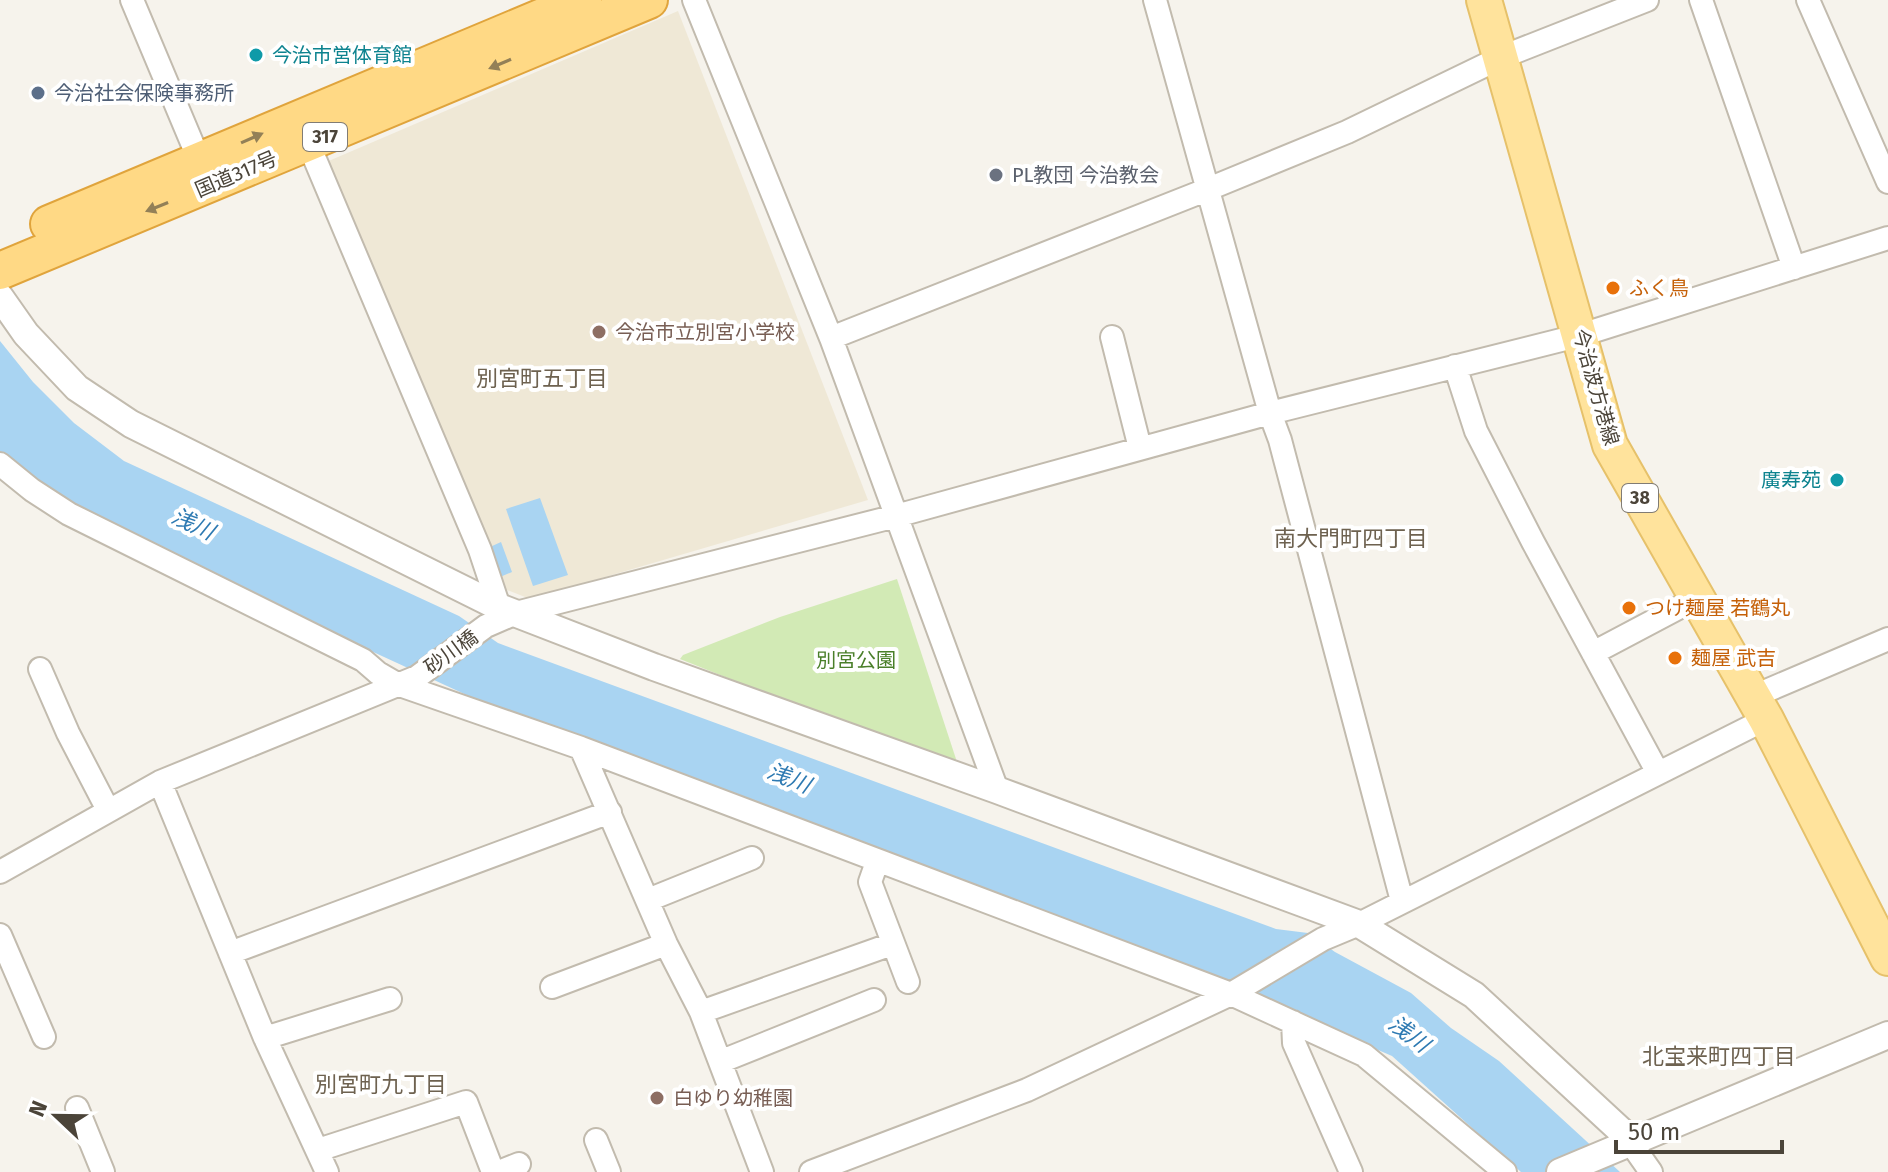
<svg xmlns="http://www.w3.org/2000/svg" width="1888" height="1172" viewBox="0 0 1888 1172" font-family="'Fira Sans','Noto Sans JP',sans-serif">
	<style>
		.education { fill: #efe8d6 }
		.green { fill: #d2eab5 }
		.water { fill: #a9d4f2 }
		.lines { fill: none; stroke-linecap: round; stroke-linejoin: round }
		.minor-casing { stroke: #c2bbae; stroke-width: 26 }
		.tertiary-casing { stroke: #c2bbae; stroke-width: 30 }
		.primary-casing { stroke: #e6c16a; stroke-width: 38 }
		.trunk-casing { stroke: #e0a43c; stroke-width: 40 }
		.minor { stroke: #fff; stroke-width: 22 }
		.tertiary { stroke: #fff; stroke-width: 26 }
		.primary { stroke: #ffe39c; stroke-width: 34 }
		.trunk { stroke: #ffd985; stroke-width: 36 }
		.oneway { fill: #938057 }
		.culture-dot { fill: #0f9aa8; stroke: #fff; stroke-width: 3 }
		.service-dot { fill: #5c6f8a; stroke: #fff; stroke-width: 3 }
		.worship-dot { fill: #6b7280; stroke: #fff; stroke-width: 3 }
		.food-dot { fill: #e8710a; stroke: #fff; stroke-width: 3 }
		.education-dot { fill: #8d6e63; stroke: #fff; stroke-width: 3 }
		.labels { text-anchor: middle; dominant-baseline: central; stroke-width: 8; stroke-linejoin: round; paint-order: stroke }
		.shield { fill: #fff; stroke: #817c74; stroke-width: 2 }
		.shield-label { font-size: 18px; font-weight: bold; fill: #4b4439 }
		.culture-label { font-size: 20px; fill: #0d838f; stroke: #fff; text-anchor: start }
		.service-label { font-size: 20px; fill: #4e5e75; stroke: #fff; text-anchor: start }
		.street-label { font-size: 20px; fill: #4b4439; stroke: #fff }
		.worship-label { font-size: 20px; fill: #5b616d; stroke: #fff; text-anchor: start }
		.food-label { font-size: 20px; fill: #c56008; stroke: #fff; text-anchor: start }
		.education-label { font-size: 20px; fill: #785e54; stroke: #fff; text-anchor: start }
		.park-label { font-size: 20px; fill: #4a7f2a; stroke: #fff }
		.neighbourhood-label { font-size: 22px; fill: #6e6250; stroke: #fff }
		.water-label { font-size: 22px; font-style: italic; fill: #2e7ab2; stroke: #fff }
	</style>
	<rect width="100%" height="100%" fill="#f6f3ec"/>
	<path class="education" d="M678,11L868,500L530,599L502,588L324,163Z"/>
	<path class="green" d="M897,579L956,759L950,767L680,659L683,655L780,617Z"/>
	<path class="water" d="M0,341L33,382L74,423L124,461L459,616L498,643L1276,929L1308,933L1335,952L1411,993L1451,1028L1499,1061L1620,1172H1521L1392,1056L1258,998L532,725L269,604L65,501L15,467L0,451Z
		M540,498L568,575L533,586L506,509Z
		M501,542L512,572L500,577L490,547Z"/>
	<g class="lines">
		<defs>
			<path id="minor" d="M132,0L203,169
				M694,0L831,338L997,790
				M1155,0L1270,413L1280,440L1402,901
				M1701,0L1794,268
				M1808,0L1888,182
				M303,131L480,550L499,607
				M1112,337L1140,448
				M831,338L1206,190L1347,132L1502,57L1647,0
				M1455,366L1476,431L1533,542L1658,773
				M0,464L32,490L69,514L363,660L378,673L397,684L581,748L1231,994L1364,1055L1505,1172
				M1593,653L1697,598
				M40,669L68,733L108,810
				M1752,697L1888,639
				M581,748L666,944L701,1012L762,1172
				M160,782L265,1038L327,1172
				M877,862L870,882L908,982
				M0,872L160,782L417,677L486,626L516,613L896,516L1270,413L1581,335L1888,238
				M648,900L752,858
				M0,935L44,1037
				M230,953L610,812
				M552,987L666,944
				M701,1012L892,944
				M1293,1022L1294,1043L1351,1172
				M265,1038L390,999
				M722,1061L874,1000
				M77,1108L103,1172
				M596,1140L609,1172
				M1630,1142L1651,1172
				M318,1150L466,1102L493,1172
				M499,1172L519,1164
				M811,1172L1027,1090L1231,994L1323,939L1359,924L1766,719"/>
			<path id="tertiary" d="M0,297L26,334L77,388L131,424L499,607L654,667L997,790L1359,924L1474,995L1632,1141
				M1560,1172L1888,1035"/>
			<path id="primary" d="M1484,0L1610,445L1766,719L1888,958"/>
			<path id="trunk" d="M49,224L583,0
				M0,271L649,0"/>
		</defs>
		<use href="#minor" class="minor-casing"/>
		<use href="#tertiary" class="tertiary-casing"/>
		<use href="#primary" class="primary-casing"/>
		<use href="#trunk" class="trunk-casing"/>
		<use href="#minor" class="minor"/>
		<use href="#tertiary" class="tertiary"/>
		<use href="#primary" class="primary"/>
		<use href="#trunk" class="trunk"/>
	</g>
	<defs><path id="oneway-solid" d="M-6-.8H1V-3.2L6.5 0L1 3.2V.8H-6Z" transform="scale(2)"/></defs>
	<g class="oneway">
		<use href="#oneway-solid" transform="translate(500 64) rotate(157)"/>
		<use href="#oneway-solid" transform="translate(252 138) rotate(-24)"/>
		<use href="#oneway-solid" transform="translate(157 207) rotate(158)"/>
	</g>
	<g class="culture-dot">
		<circle cx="256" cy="55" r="8"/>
		<circle cx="1837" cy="480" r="8"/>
	</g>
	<circle class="service-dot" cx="38" cy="93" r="8"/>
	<circle class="worship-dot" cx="996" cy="175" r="8"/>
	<g class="food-dot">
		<circle cx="1613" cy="288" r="8"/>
		<circle cx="1629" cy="608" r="8"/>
		<circle cx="1675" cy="658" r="8"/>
	</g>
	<g class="education-dot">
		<circle cx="599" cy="332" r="8"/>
		<circle cx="657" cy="1098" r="8"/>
	</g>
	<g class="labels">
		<g class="shield">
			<rect x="303" y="123" width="44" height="28" rx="6"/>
			<rect x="1622" y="484" width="36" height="28" rx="6"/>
		</g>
		<g class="shield-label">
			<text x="325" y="137">317</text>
			<text x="1640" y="498">38</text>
		</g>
		<g class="culture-label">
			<text x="272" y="55">今治市営体育館</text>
			<text x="1821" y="480" text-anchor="end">廣寿苑</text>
		</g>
		<g class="service-label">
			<text x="54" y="93">今治社会保険事務所</text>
		</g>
		<g class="street-label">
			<text transform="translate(236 174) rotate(-23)">国道317号</text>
			<text transform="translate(1596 387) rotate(74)">今治波方港線</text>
			<text transform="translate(451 652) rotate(-36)">砂川橋</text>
		</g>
		<g class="worship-label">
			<text x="1012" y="175">PL教団 今治教会</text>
		</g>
		<g class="food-label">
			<text x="1629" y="288">ふく鳥</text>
			<text x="1645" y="608">つけ麺屋 若鶴丸</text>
			<text x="1691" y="658">麺屋 武吉</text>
		</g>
		<g class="education-label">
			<text x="615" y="332">今治市立別宮小学校</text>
			<text x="673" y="1098">白ゆり幼稚園</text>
		</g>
		<g class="park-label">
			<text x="856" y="660">別宮公園</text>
		</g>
		<g class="neighbourhood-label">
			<text x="542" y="378">別宮町五丁目</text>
			<text x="1351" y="538">南大門町四丁目</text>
			<text x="1719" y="1056">北宝来町四丁目</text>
			<text x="381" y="1084">別宮町九丁目</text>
		</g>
		<g class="water-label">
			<text transform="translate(193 524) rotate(25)">浅川</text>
			<text transform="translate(789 778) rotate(22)">浅川</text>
			<text transform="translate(1409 1034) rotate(37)">浅川</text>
		</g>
	</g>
	<g transform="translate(56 1116) rotate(292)" stroke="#ffffff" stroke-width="6" paint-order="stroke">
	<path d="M0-6L14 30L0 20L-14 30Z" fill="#4b4439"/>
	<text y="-12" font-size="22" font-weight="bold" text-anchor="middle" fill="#4b4439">N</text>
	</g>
	<path d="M1616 1140v12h166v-12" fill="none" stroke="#4b4439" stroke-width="4"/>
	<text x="1628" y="1140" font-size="24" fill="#4b4439" stroke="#ffffff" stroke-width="6" paint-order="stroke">50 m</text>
</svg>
